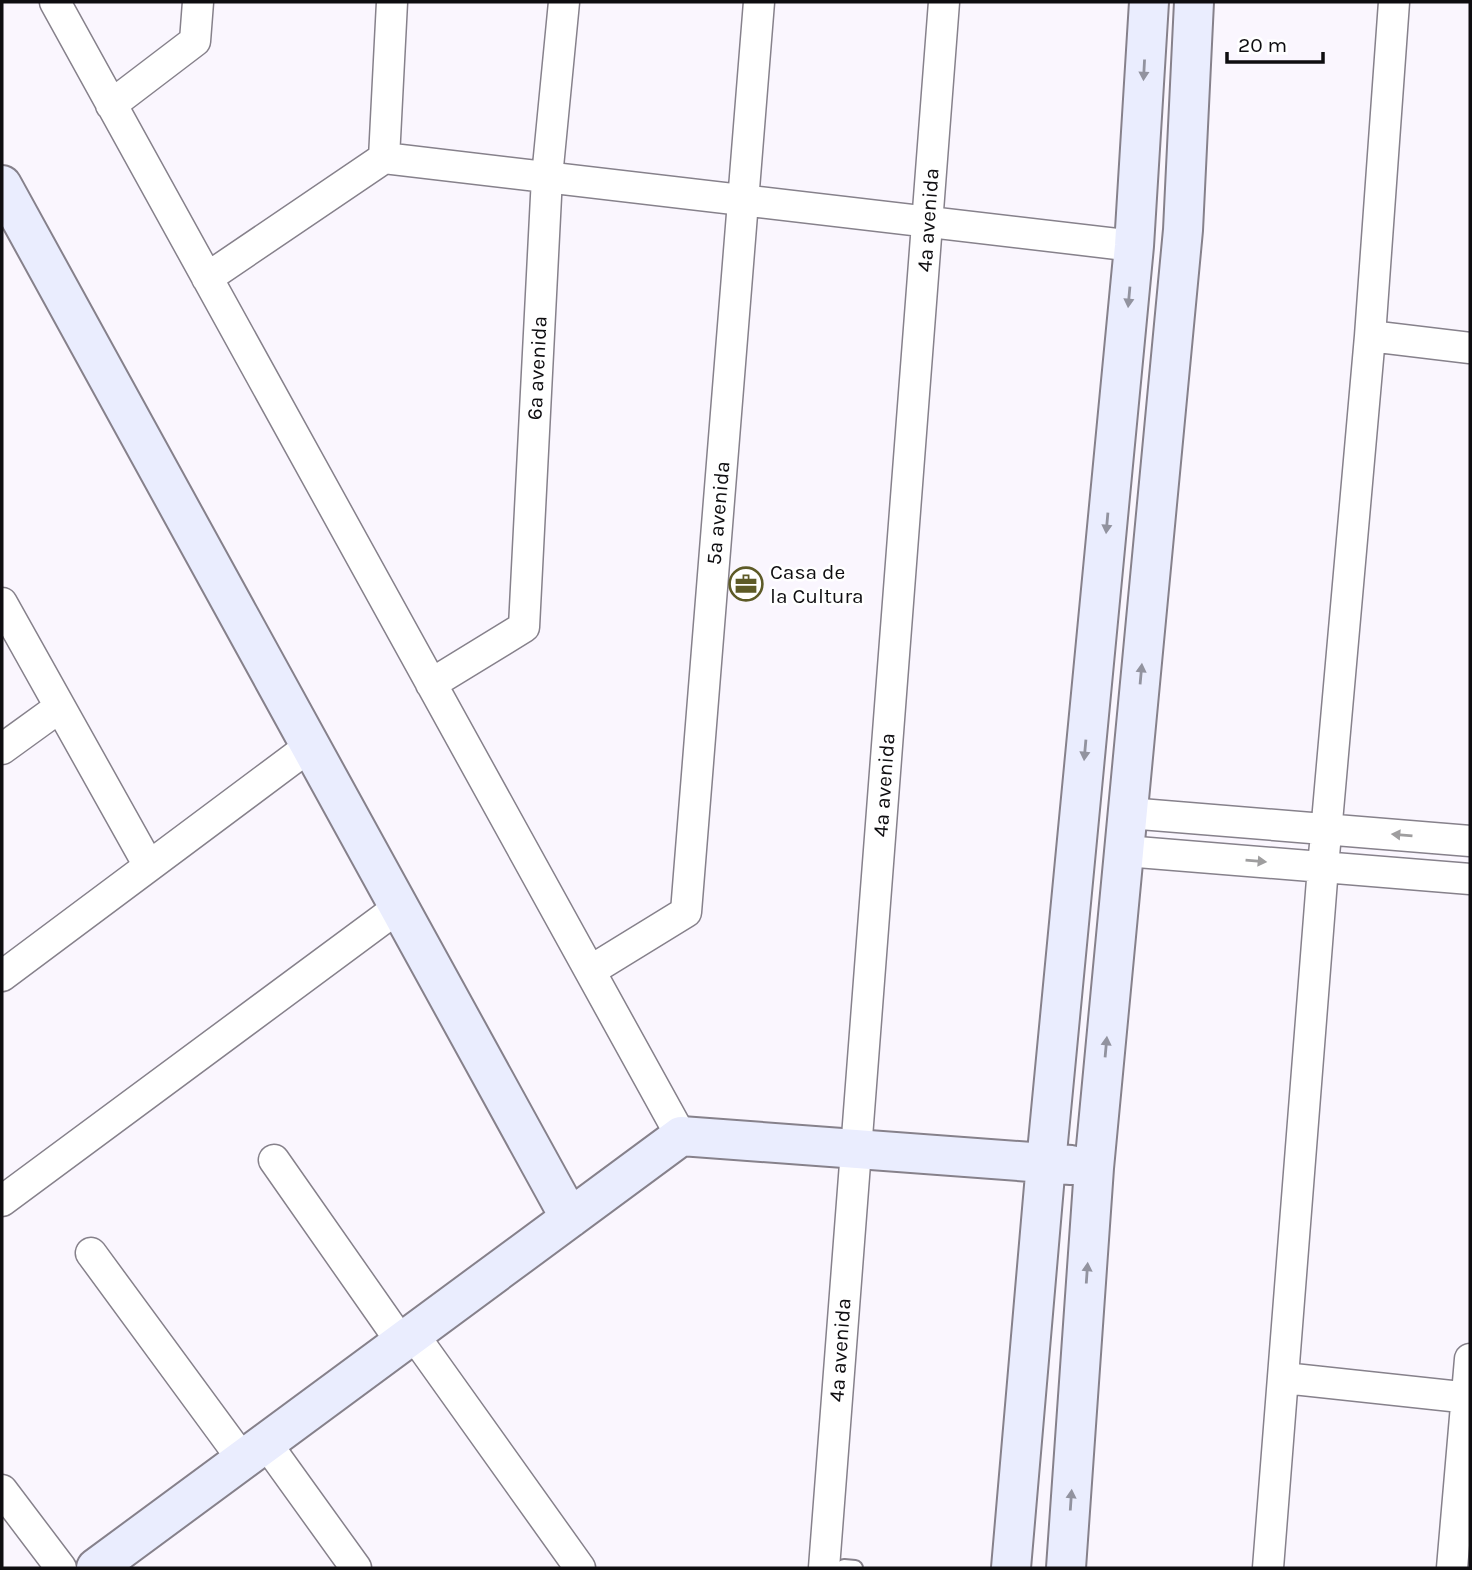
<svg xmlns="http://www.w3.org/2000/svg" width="1472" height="1570" viewBox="0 0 1472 1570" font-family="Karla,sans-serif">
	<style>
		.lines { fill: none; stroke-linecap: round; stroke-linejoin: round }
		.lane-casing { stroke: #86818b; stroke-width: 18 }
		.street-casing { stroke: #86818b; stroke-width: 33 }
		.secondary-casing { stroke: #86818b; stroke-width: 42 }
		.lane { stroke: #fff; stroke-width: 14 }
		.street { stroke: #fff; stroke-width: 30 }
		.secondary { stroke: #eaedfe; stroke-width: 38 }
		.oneway { fill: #92939f }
		.oneway2 { fill: #9f9e9f }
		.labels { text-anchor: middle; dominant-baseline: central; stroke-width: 5; stroke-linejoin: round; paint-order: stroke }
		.street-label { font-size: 21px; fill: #0e0d10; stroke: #fff }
		.poi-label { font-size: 21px; fill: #0e0d10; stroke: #fff; text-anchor: start }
	</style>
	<rect width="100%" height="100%" fill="#faf6fe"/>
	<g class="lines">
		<defs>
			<path id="lane" d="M844,1567L855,1568"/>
			<path id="street" d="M55,2L681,1136
				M111,105L195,41L198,2
				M384,158L392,2
				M207,278L384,158L1134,246
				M1370,336L1470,348
				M2,603L149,866
				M431,684L524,627L547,177L564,2
				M2,749L60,707
				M1128,813L1470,841
				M1125,851L1470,879
				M590,971L686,912L759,2
				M2,976L310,746
				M274,1160L402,1343
				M2,1201L399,907
				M91,1253L243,1460
				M413,1334L580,1568
				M1284,1378L1470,1398
				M266,1443L356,1568
				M2,1490L61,1568
				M824,1568L944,2
				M1268,1568L1323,867L1370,336L1394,2
				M1452,1568L1470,1359"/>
			<path id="secondary" d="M2,185L570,1218
				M96,1568L681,1136L1071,1165
				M1011,1568L1046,1163L1134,246L1149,2
				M1066,1568L1094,1168L1183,230L1194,2"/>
		</defs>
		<use href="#lane" class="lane-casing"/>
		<use href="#street" class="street-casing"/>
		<use href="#secondary" class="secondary-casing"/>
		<use href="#lane" class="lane"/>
		<use href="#street" class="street"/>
		<use href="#secondary" class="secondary"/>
	</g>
	<defs><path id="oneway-solid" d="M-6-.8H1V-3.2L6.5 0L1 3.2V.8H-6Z" transform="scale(1.75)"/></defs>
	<g class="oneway">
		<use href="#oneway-solid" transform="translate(1144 70) rotate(93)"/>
		<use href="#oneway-solid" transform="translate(1129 297) rotate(95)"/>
		<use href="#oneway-solid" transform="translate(1107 523) rotate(95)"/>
		<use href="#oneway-solid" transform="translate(1141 674) rotate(-85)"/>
		<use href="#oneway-solid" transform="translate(1085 750) rotate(95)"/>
		<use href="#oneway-solid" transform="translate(1106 1047) rotate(-85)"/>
		<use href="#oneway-solid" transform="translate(1087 1273) rotate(-86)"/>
		<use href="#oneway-solid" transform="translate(1071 1500) rotate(-86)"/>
	</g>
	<g class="oneway2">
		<use href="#oneway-solid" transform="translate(1402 835) rotate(-175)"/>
		<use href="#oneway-solid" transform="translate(1256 861) rotate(5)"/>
	</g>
	<defs>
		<symbol id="office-ring" viewBox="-11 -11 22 22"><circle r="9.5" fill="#fff" stroke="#5d5a27" stroke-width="1.5"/><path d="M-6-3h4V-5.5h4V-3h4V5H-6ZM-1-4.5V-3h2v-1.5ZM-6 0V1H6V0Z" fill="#5d5a27"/></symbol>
	</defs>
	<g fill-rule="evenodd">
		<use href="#office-ring" x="727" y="565" width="38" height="38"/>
	</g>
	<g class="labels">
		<g class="street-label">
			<text transform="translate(928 220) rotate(-86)">4ª avenida</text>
			<text transform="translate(537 368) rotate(-87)">6ª avenida</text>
			<text transform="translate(718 513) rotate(-85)">5ª avenida</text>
			<text transform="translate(884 785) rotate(-86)">4ª avenida</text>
			<text transform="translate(840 1350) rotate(-86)">4ª avenida</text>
		</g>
		<g class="poi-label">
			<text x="770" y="572">Casa de<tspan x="770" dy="24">la Cultura</tspan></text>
		</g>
	</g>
	<rect width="1472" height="1570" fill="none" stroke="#0e0d10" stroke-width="7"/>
	<path d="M1227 52v10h96v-10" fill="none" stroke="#0e0d10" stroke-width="3.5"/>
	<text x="1238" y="52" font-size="21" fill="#0e0d10" stroke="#ffffff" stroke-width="5" paint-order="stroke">20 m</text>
</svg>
